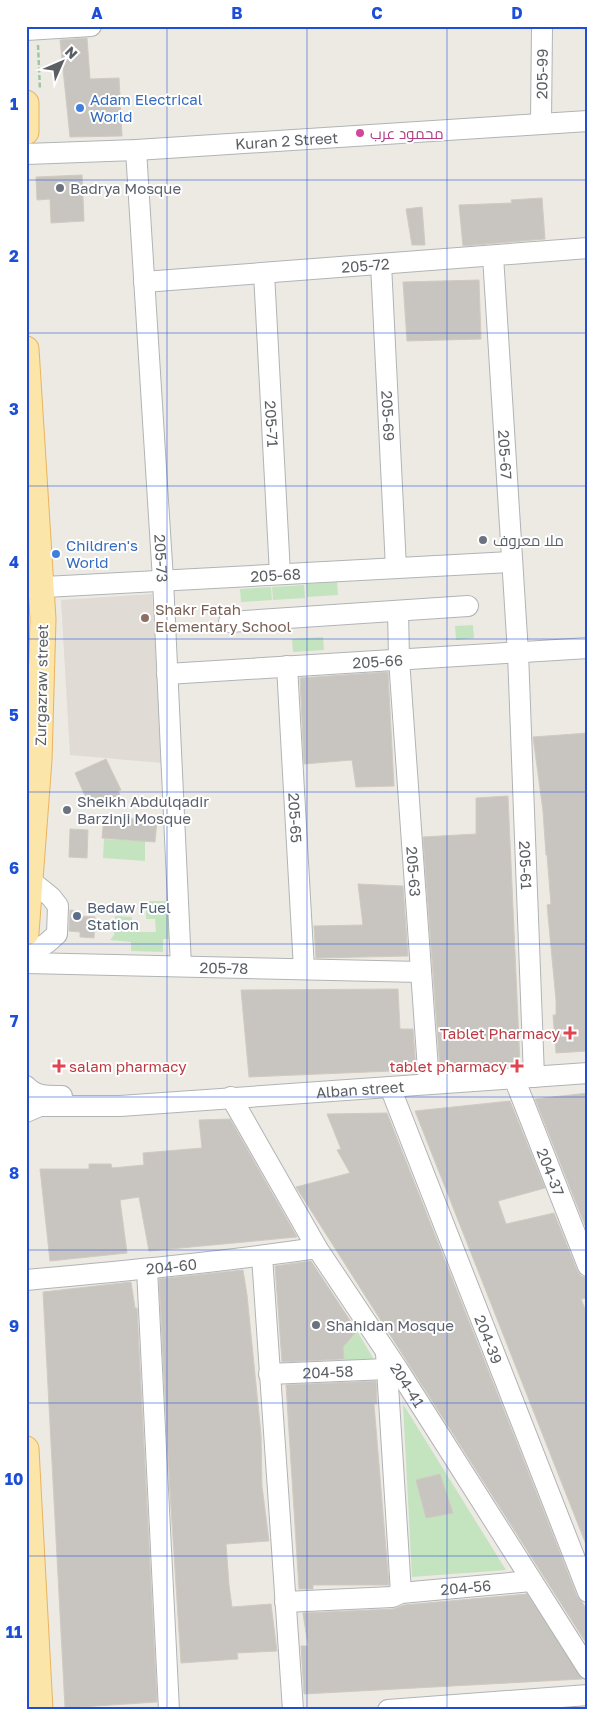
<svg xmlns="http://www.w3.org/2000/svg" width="614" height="1736" viewBox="0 0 614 1736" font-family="'Golos Text',Cairo,sans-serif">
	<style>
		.education { fill: #e0dbd4 }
		.green { fill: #c4e4c0 }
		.building { fill: #c8c5c0; stroke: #d1cac1 }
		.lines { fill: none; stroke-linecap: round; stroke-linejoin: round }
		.minor-casing { stroke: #b0b4b7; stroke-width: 22 }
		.major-casing { stroke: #ebb35e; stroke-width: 27 }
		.path { stroke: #9bc7a2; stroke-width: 2.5; stroke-dasharray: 5 2.5; stroke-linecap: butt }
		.minor { stroke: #fff; stroke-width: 20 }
		.major { stroke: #fbe5a9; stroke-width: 25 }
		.grid { fill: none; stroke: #1d4ed8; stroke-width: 1; stroke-opacity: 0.55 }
		.shop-dot { fill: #3f7fe0; stroke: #fff; stroke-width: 2 }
		.hotel-dot { fill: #d1479c; stroke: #fff; stroke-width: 2 }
		.worship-dot { fill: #6b7280; stroke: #fff; stroke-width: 2 }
		.education-dot { fill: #8d6e63; stroke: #fff; stroke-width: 2 }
		.service-dot { fill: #5c6f8a; stroke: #fff; stroke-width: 2 }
		.health-dot { fill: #e0444e; stroke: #fff; stroke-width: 2 }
		.labels { text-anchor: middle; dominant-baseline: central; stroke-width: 4; stroke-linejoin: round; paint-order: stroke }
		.street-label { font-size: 15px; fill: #5b5f63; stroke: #fff }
		.shop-label { font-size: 15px; fill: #366cbe; stroke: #fff; text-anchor: start }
		.hotel-label { font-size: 15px; fill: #b23c85; stroke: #fff; text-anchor: start }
		.worship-label { font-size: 15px; fill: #5b616d; stroke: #fff; text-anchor: start }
		.education-label { font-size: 15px; fill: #785e54; stroke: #fff; text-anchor: start }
		.service-label { font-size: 15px; fill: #4e5e75; stroke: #fff; text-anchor: start }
		.health-label { font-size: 15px; fill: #be3a42; stroke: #fff; text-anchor: end }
		.neatline { fill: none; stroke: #1d4ed8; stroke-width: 2 }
		.grid-label { font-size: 16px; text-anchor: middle; font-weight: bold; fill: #1d4ed8 }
	</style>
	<rect width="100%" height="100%" fill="#edeae3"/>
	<path class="education" d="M152,594L162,763L70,755L61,600Z"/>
	<path class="green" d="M337,582L338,595L307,597L306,584Z
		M304,585L305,598L273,600L272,587Z
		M271,587L272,600L241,602L240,589Z
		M473,625L474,638L456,640L455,626Z
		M323,637L324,650L293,652L292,639Z
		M104,839L145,841V861L103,858Z
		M146,901H168L169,939H163V952L131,951V942L110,940L114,935L115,916L132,917V932H156L155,919H146Z
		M357,1331L375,1361L344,1362L343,1347Z
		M403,1404L506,1570L412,1577Z"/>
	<path class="building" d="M87,38L90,79L119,78L122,136L70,137L60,40Z
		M82,175L84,221L51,223L50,199L37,200L36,177Z
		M542,198L545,239L463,246L459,205L512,203L511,200Z
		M422,207L425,245H412L406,209Z
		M479,280L481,339L407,341L403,282Z
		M388,672L394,786L356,787L352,760L304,764L300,678Z
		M588,733V1051L556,1053L553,1015H556V1000L547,905L551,904L547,855H546L543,811L533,737Z
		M106,759L121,790L118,791L121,797L105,805L106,798L89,805L75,773Z
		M508,796L520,1064L440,1069L423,837L476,834V798Z
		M104,816L157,821L155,842L102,838Z
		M70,829L88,830L87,858L69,857Z
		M358,884L403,886L408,956L316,958L314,926L363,925Z
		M70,910L78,911L77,916L95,917L94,938L80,937V932L69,931Z
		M398,989L400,1029H413L416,1070L249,1077L241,990Z
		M588,1093V1233L535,1099Z
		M510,1101L545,1188L498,1201L506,1224L554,1213L577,1270L581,1276L588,1278V1298L581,1299L588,1316L587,1547L415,1111Z
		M387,1113L577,1596L583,1603L588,1614V1646L296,1187L350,1173L337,1150L341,1149L327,1114Z
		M230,1119L297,1237L149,1251L139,1197L120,1200L127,1253L50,1261L40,1169H89V1164H111L112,1168L144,1165L143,1153L202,1148L199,1120Z
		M311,1261L357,1331L343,1347L344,1359L282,1362L275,1266Z
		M243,1270L247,1295L261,1434L262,1486L269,1541L226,1544L229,1585L232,1607L271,1604L277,1651L237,1653L238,1659L181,1663L170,1492L159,1279Z
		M131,1282L135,1308H137L157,1702L65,1708L43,1292Z
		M376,1381L377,1404H374L389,1585H313V1589H299L286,1385Z
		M440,1474L453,1513L426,1518L416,1480Z
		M527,1594L582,1679L304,1694L301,1646H308L303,1613L393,1609L404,1605Z"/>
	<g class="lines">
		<defs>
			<g id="minor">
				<path d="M26,30L91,26"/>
				<path id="s1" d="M541,123L542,26"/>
				<path id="s2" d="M136,150L163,580L181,966"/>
				<path id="s3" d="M26,154L136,150L588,121"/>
				<path id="s4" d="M493,256L518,653L534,1077"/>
				<path id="s5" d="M381,264L396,568"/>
				<path id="s6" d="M264,273L280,574"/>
				<path id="s7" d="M144,282L588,248"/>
				<path id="s8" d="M26,588L512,562"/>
				<path id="s9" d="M398,611L399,659L429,1084"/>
				<path d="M229,622L468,606"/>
				<path id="s10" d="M287,666L304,969"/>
				<path d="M26,673H27"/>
				<path id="s11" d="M167,674L588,648"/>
				<path d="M26,956L47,943L57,934L58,906L51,897L30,880"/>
				<path id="s12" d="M26,963L421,972"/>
				<path id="s13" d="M514,1078L588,1266"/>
				<path d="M26,1086C36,1097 48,1096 62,1096"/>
				<path id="s14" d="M390,1087L588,1592"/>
				<path id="s15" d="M231,1097L317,1248L397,1368L588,1669"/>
				<path id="s16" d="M26,1112L40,1106H120L588,1073"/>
				<path d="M262,1256L293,1710"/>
				<path d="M147,1269L169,1710"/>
				<path id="s17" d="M26,1280C124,1271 221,1262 317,1248"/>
				<path d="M386,1353L401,1593"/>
				<path id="s18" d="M269,1374L387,1369"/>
				<path id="s19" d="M285,1602L392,1597L401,1593L531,1581"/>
				<path d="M388,1710L588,1695"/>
			</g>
			<path id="major" d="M26,103V132
				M26,349L43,619L39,760L26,933
				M26,1449L40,1710"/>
		</defs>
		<use href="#minor" class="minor-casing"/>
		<use href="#major" class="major-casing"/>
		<path class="path" d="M38,45L40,90"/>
		<use href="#minor" class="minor"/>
		<use href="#major" class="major"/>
	</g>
	<path class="grid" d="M167,26V1710M307,26V1710M447,26V1710M26,180H588M26,333H588M26,486H588M26,639H588M26,792H588M26,944H588M26,1097H588M26,1250H588M26,1403H588M26,1556H588"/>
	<g class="shop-dot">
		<circle cx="80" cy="108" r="5"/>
		<circle cx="56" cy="554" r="5"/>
	</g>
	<circle class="hotel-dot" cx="360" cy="133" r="5"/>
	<g class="worship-dot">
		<circle cx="60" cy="188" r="5"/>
		<circle cx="483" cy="540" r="5"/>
		<circle cx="67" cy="810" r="5"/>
		<circle cx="316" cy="1325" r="5"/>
	</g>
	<circle class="education-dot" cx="145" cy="618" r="5"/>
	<circle class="service-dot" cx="77" cy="916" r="5"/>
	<g class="health-dot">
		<path d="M567.5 1025.5h5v5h5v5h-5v5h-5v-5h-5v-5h5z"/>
		<path d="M56.5 1058.5h5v5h5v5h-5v5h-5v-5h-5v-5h5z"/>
		<path d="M514.5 1058.5h5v5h5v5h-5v5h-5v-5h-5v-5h5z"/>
	</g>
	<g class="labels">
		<g class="street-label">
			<text stroke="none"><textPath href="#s1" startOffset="49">205-99</textPath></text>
			<text stroke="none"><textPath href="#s3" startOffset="261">Kuran 2 Street</textPath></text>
			<text stroke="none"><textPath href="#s7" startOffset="222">205-72</textPath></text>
			<text stroke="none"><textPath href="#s5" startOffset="152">205-69</textPath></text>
			<text stroke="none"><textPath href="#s6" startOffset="151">205-71</textPath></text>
			<text stroke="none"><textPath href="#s4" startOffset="199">205-67</textPath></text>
			<text stroke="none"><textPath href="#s2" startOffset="409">205-73</textPath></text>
			<text stroke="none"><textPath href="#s8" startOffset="250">205-68</textPath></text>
			<text stroke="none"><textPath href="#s11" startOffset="211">205-66</textPath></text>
			<text transform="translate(41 685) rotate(-89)">Zurgazraw street</text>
			<text stroke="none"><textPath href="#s10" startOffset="152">205-65</textPath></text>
			<text stroke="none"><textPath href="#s4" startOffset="610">205-61</textPath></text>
			<text stroke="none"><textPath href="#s9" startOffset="261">205-63</textPath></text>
			<text stroke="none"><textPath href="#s12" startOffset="198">205-78</textPath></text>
			<text stroke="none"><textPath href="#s16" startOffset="336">Alban street</textPath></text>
			<text stroke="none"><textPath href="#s13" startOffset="101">204-37</textPath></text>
			<text stroke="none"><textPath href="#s17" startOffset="146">204-60</textPath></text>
			<text stroke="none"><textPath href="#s14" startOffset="271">204-39</textPath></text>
			<text stroke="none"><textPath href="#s18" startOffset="59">204-58</textPath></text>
			<text stroke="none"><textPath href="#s15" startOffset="338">204-41</textPath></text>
			<text stroke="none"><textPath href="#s19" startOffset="182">204-56</textPath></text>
		</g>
		<g class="shop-label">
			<text x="90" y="99">Adam Electrical<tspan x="90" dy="17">World</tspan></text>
			<text x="66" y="545">Children's<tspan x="66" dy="17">World</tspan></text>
		</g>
		<g class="hotel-label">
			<text x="370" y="133">محمود عرب</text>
		</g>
		<g class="worship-label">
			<text x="70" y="188">Badrya Mosque</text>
			<text x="493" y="540">ملا معروف</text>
			<text x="77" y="801">Sheikh Abdulqadir<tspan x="77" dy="17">Barzinji Mosque</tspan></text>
			<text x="326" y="1325">Shahidan Mosque</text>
		</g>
		<g class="education-label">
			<text x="155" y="609">Shakr Fatah<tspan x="155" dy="17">Elementary School</tspan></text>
		</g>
		<g class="service-label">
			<text x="87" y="907">Bedaw Fuel<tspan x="87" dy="17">Station</tspan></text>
		</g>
		<g class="health-label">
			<text x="560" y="1033">Tablet Pharmacy</text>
			<text x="69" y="1066" text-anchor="start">salam pharmacy</text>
			<text x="507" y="1066">tablet pharmacy</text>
		</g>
	</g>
	<rect width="614" height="1736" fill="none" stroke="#ffffff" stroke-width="55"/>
	<g transform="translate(62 62) rotate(45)" stroke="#ffffff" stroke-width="4" paint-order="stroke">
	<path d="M0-4L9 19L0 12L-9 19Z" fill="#5b5f63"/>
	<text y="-8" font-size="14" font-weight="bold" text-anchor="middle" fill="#5b5f63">N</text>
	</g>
	<rect x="28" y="28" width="558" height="1680" class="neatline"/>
	<g class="grid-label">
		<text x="97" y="19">A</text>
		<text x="237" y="19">B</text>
		<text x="377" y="19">C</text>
		<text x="517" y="19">D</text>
		<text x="14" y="110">1</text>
		<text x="14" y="262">2</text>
		<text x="14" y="415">3</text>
		<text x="14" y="568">4</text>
		<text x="14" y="721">5</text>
		<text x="14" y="874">6</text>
		<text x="14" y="1027">7</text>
		<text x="14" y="1179">8</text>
		<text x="14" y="1332">9</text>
		<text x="14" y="1485">10</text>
		<text x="14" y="1638">11</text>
	</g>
</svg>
